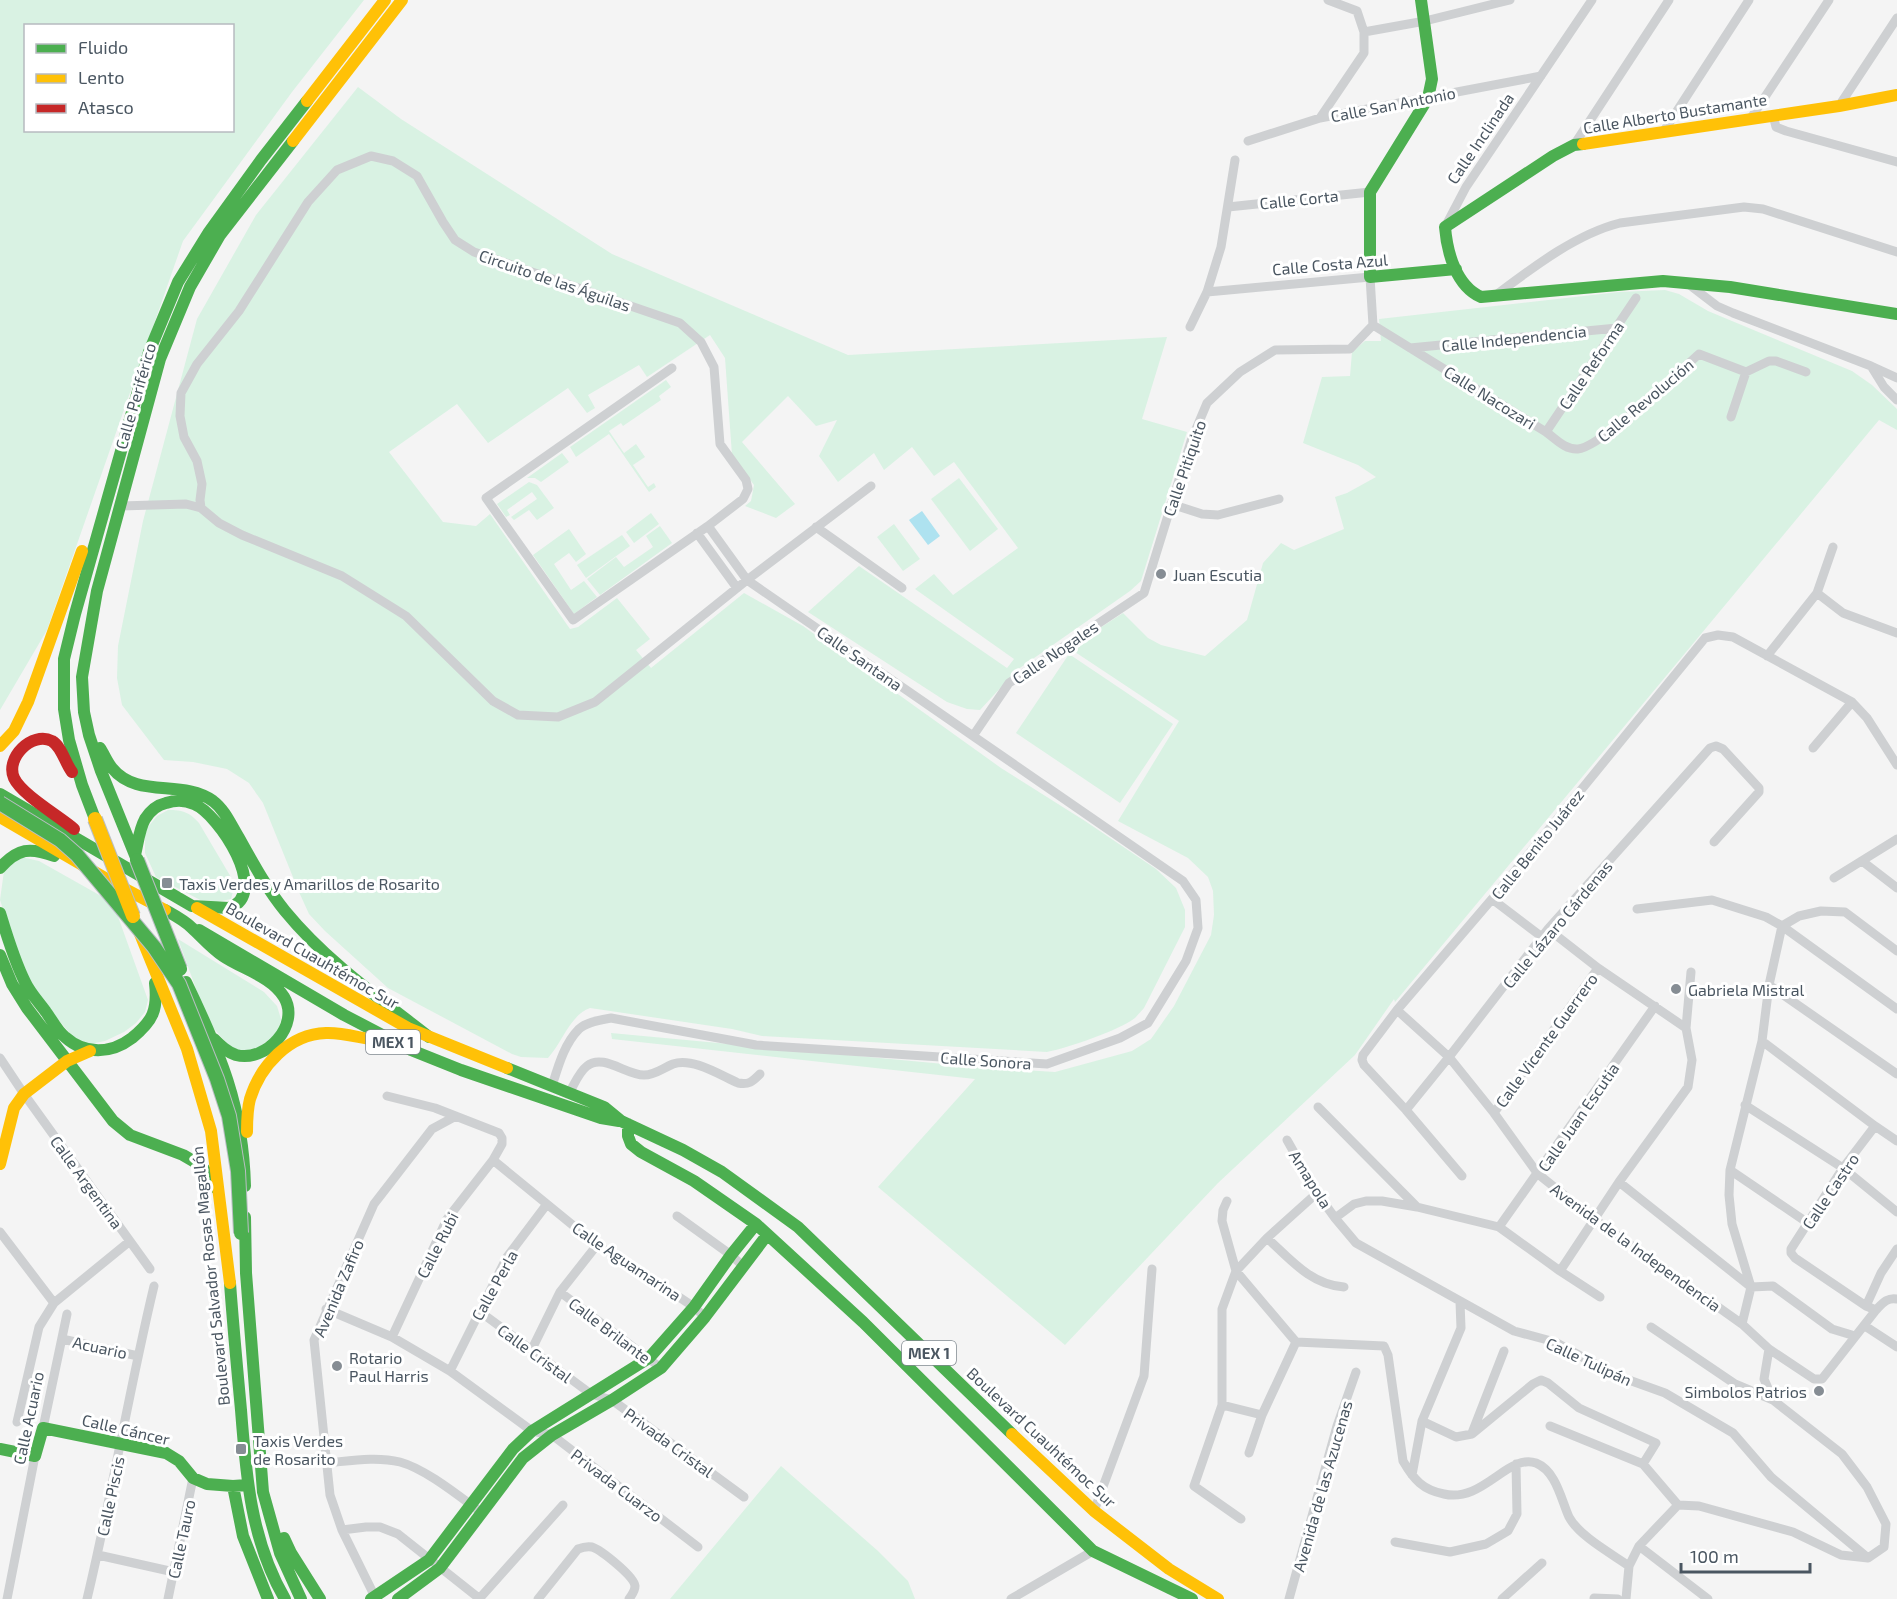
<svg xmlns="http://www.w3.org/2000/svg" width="1897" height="1599" viewBox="0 0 1897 1599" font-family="'Exo 2',sans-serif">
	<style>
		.green { fill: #d9f2e3; fill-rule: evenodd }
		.water { fill: #aee2f0 }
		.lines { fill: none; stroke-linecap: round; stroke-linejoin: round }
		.street { stroke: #ced0d2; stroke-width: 9 }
		.fast { stroke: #4caf50; stroke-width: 12 }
		.slow { stroke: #ffc107; stroke-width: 12 }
		.jam { stroke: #c62828; stroke-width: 12 }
		.fast-bridge-casing { stroke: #b9bec3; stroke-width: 16; stroke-linecap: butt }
		.slow-bridge-casing { stroke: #b9bec3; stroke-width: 16; stroke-linecap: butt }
		.fast-bridge { stroke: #4caf50; stroke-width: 14 }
		.slow-bridge { stroke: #ffc107; stroke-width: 14 }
		.poi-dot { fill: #868d94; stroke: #fff; stroke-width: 2 }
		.labels { text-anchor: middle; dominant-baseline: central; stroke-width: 6; stroke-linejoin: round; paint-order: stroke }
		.shield { fill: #fff; stroke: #808990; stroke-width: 1.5 }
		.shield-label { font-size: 15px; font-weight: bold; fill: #4a5661 }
		.street-label { font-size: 16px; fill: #4a5661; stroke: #fff }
		.poi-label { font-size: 16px; fill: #4a5661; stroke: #fff; text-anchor: start }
	</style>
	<rect width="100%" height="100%" fill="#f4f4f4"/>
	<path class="green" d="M0,0H364L292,92L183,241L47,630L0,710ZM26,26H232V130H26Z
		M358,87L401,119L612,254L848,355L1167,337L1142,419L1187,432L1141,581L1130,591L1017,670L980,710L967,709L947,702L808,612L859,566L1007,668L1014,659L915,589L934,574L953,595L1018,548L954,462L934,476L912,447L884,470L874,453L838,482L819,456L837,420L816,426L788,396L742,442L795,504L776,518L745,506L751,501L754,485L732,455L725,358L710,335L647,377L639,365L588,395L595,408L587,413L568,388L488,443L457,404L389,452L443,522L476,526L490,514L570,629L578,627L617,598L650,639L636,650L651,668L744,593L803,626L1001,768L1085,821L1156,869L1176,888L1185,910V927L1144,1008C1141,1011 1138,1015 1135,1018C1120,1030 1067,1048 1047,1052L762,1036L732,1029L590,1008C570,1015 562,1043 548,1058L521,1057L512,1054L388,988L325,931L309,914L299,892L263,803L249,783L227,769L193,762L164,760L122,705L117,678L118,646L143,521L197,319L256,215Z
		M1665,290L1679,294L1708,311L1852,371L1872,385L1897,409V430L1879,420L1395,1002L1394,999L1355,1055L1218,1183L1065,1345L878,1187L975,1079L612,1039L611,1033L976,1067L1055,1072L1132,1051L1151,1039L1174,1006L1211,935L1214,915L1213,891L1208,877L1188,858L1118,821L1179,721L1069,648L1123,613L1148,638L1161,645L1205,656L1247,620L1263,563L1281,543L1294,550L1344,529L1335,497L1347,493L1376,477L1358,465L1303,443L1322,377L1350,376L1352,352L1365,341H1381L1379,319L1619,292Z
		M666,380L671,387L659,396L661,400L623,426L621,423L609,431L624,453L636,444L645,457L633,465L648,487L654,483L656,487L649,492L609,434L576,457L570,447Z
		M562,453L569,462L541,482L535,478H527Z
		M959,478L998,529L970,551L931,499Z
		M529,482L537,485L554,508L537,520L529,510L514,520L511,517L537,499L532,492L507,510L510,515L506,517L497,504Z
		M651,513L659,524L634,543L626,532Z
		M894,524L920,559L903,571L877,537Z
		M660,526L672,543L600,595L587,579L616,557L624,567L653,547L646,536Z
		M569,529L586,554L576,562L569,553L554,564L571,590L584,581L597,597L574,614L533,555Z
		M622,535L630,546L586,578L577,565Z
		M1069,654L1173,724L1120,803L1016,733Z
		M168,810C183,810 189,812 199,823L235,884L231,899L208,904L156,877L145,853V835L148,827L157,816Z
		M21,857L39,861L110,901L116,911L148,1000L145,1012L136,1023L124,1032L105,1041L90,1044L74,1038L36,994L17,951L0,900L4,871Z
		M178,939L264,992L277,1006L281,1019L278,1032L252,1053L232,1049L208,1022Z
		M781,1466L878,1551L908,1581L915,1599H670Z"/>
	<path class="water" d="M922,511L940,536L928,545L909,520Z"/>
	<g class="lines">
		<path class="street" d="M1364,32L1425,21L1510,0
			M1839,106L1897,18
			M1773,115L1776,127L1786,131L1897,162
			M1320,118L1364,53V32L1357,11L1328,0
			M1751,118L1829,0
			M1664,131L1749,0
			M1248,141L1320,118L1541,76
			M1574,145L1669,0
			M1228,207L1370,192
			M1445,227L1466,187L1592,0
			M1687,283L1717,306L1733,313L1871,366L1897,378
			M1207,292L1370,277L1373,325
			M1496,295C1532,268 1576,234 1620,223L1744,207L1763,209L1897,252
			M1373,325L1546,432C1556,439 1565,450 1578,449C1600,448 1679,372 1699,354L1746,372L1769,361H1776L1806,372
			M1190,327L1207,292L1221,247L1235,160
			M1410,348L1617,328
			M1871,366L1884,387L1897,400
			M1731,417L1746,372
			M1546,432L1636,298
			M1171,504L1202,514L1218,515L1279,499
			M121,506L186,504L201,508L219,523L242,535L342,576L406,616L493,701L518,715L558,717L595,702L747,580L871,486
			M201,508L200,500L202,484L197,461L184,437L180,416L181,393L197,364L239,311L308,202L337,170L371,156L393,161L417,176L443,222L455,240L474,252L680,323L701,342L714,367L720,444L746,480L748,489L743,499L708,526L573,620L486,498L672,368
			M816,527L902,588
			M697,533L737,588
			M1817,593L1843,613L1897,633
			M1767,656L1817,593L1833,547
			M973,736L1009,683L1144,593L1191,441L1207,403L1240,372L1275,350L1350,349L1373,325
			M1813,748L1852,702
			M1862,861L1897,888
			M1834,878L1897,839
			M1492,899L1542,937
			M1637,909L1712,900L1766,917L1782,926L1897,1009
			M1782,926L1799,916L1821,911L1845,912L1897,951
			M1548,929L1598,968L1686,1028L1692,1060L1688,1087L1619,1182L1560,1271
			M1769,985L1897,1074
			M1397,1010L1449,1057L1494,1113L1538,1174L1594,1219L1742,1324L1769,1349L1814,1379H1822L1876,1310
			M1686,1028L1691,972
			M1762,1041L1875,1126L1897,1141
			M0,1058L24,1094L150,1269
			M552,1086C558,1067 564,1044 579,1029C586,1022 600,1020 611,1018L756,1045L1047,1064L1120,1038L1148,1023L1186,961L1198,928L1196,900L1183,881L747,580L708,526
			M569,1093C574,1085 579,1072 587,1066C603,1053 626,1075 644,1075C655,1075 663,1068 673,1064C692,1057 720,1075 738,1083C749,1085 752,1082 760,1074
			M387,1096L435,1108L499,1133L502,1138V1144L493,1160L447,1219L392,1337
			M1745,1105L1843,1168L1897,1212
			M1318,1107L1417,1207
			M1406,1110L1449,1057L1548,929L1710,748L1716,746L1723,749L1759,788V792L1714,842
			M1494,1113L1598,968
			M1875,1126L1843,1168L1791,1249V1253L1795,1258L1866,1306L1876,1310C1882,1304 1887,1297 1897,1299
			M1287,1140L1317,1193L1335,1218L1356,1243L1514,1331L1555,1342L1615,1375L1665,1393L1733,1433L1771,1477L1868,1558
			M493,1160L597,1245L643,1273L694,1307L705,1317
			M1730,1170L1808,1223
			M1462,1176L1406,1110L1364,1065L1362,1060L1363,1055L1397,1010L1492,899L1705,638L1718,635L1733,637L1852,702L1867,718L1897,765
			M1619,1182L1751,1287L1773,1286L1832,1329L1855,1336
			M1227,1201L1223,1210L1222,1221L1236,1271L1296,1342L1384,1346L1388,1355L1403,1461C1414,1480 1423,1490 1444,1494C1483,1503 1508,1453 1536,1463C1556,1471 1561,1499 1569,1517C1579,1536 1612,1554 1629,1566
			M677,1216L731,1255L743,1266
			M1335,1218L1354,1204L1366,1201H1382L1417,1207L1499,1227L1560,1271L1600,1297
			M1499,1227L1655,1006
			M0,1232L54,1303
			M1267,1238C1290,1259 1311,1285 1344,1287
			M560,1292L661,1368
			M1866,1306L1881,1273L1897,1249
			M326,1309L392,1337L450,1371L532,1431L552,1435L698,1547
			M479,1311L591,1394L612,1400L744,1497
			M1742,1324L1751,1287L1732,1224L1729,1195L1730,1170L1762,1041L1769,985L1782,926
			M1865,1326L1897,1347
			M62,1339L138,1356
			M532,1349L560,1292L597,1245
			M1769,1349L1764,1379L1773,1400
			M450,1371L507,1257L547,1204
			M1222,1405L1262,1415
			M1422,1421L1456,1437L1472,1434L1533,1384L1541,1380L1548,1383L1579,1408L1656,1443L1643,1464
			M17,1422L39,1327L54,1303L130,1241
			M1550,1426L1643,1464L1678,1505
			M43,1428L67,1314
			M1472,1433L1504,1351
			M1249,1453L1262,1415L1296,1342
			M326,1463C349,1461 376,1456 400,1462C426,1469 460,1497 482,1513
			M1412,1475L1422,1421L1461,1328L1460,1302
			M1094,1511L1144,1376L1152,1269
			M1241,1519L1194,1486L1222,1405V1309L1236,1271L1267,1238L1317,1193
			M342,1530L366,1527H380L398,1534L480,1599
			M1395,1542L1450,1552L1486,1544L1508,1531L1517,1514L1516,1464
			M1639,1546L1708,1599
			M98,1555L174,1572
			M1594,1598L1618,1599
			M7,1599L35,1456
			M87,1599C112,1495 129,1390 154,1286
			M168,1599L193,1478
			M376,1599L342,1530L330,1495L314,1340L374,1204L432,1129L456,1116
			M479,1599L563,1505
			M538,1599L578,1549C583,1547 587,1546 592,1547C601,1550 634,1576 635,1586C635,1591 632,1595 629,1599
			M1011,1599L1093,1551
			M1289,1599L1337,1426L1356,1372
			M1502,1599L1542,1563
			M1626,1599L1629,1566L1639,1546L1678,1505L1699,1506L1793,1532L1841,1555L1868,1558L1884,1547L1886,1524L1867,1487L1842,1454L1773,1400L1735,1384L1651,1327"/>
		<path class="fast" d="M1421,0L1432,79L1428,98L1370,192V277L1456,269
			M1583,144L1574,145L1553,156L1445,227C1447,252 1456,286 1481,297L1663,281L1730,287L1897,314
			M100,748C104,754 107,762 112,768C137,799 182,779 213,801C225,810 231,825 239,838C253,863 267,889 285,911C326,961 379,998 429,1037
			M0,794L192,906L229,908C271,894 219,814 194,804C185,800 175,800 166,803C157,805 150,811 145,819C139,830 138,843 135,855
			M95,819L82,785L69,740L64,709V659L75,614L149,352L178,282L209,232L261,160L307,101
			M137,860L101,771L89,735L84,712L82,677L97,591L160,359L190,287L220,235L293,141
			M0,868C18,848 30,847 54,856
			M165,910C174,915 184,920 192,928C202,937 211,948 223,956C242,969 271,976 284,997C301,1025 266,1063 236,1055C227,1052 221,1046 214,1039
			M0,913C7,936 14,960 25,982C30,993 39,1002 46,1012C52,1020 57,1031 65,1037C85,1055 111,1054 132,1038C153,1021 158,1010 155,983
			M199,930L344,1015L411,1050L461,1070L601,1118L619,1121
			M0,955L12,984L27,1008L113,1121L130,1135L183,1155L195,1162L204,1169L217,1189
			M186,982C220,1053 243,1106 245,1186
			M507,1068L604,1107L621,1121L683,1150L722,1172L798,1227L1012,1434
			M628,1124V1136L631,1144L641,1152L694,1181L756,1224L863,1322L1093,1551L1192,1599
			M245,1217L246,1273L263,1492L280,1553L301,1599
			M230,1283C233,1325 237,1367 241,1410C246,1476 251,1541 285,1599
			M0,1449L35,1456L43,1428L166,1453L179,1461L193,1478L207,1484L233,1486L247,1485
			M233,1486L243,1536L268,1599
			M284,1538L291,1553L320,1599
			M371,1599L429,1560L513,1449L532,1431L649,1358L694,1307L731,1255L756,1224
			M398,1599L440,1568L523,1458L552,1435L612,1400L661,1368L705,1317L767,1235"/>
		<path class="slow" d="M307,101L385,0
			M293,141L402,0
			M1583,144L1839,106L1897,95
			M0,746L14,731L28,702L82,551
			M0,817L110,881L165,910
			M197,908L408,1028L507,1068
			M138,929L187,1049L211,1131L230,1283
			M247,1132C247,1121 247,1110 250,1099C260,1066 289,1034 326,1033C348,1032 369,1042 391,1041
			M0,1164L14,1108L24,1094L67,1061L90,1051
			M1012,1434L1094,1511L1169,1569L1218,1599"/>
		<path class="jam" d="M72,772C65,763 62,747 52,741C32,731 5,758 14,778C22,795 59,816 74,829"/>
		<defs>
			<path id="fast-bridge" d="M0,803L60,840L77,855L154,947L179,984L217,1079L229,1116L238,1171L241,1233
				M137,860L180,969"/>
			<path id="slow-bridge" d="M95,819L133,916"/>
		</defs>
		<use href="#fast-bridge" class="fast-bridge-casing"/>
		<use href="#slow-bridge" class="slow-bridge-casing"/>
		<use href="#fast-bridge" class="fast-bridge"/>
		<use href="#slow-bridge" class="slow-bridge"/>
	</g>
	<g class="poi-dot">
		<circle cx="1161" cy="574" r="6"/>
		<rect x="161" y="877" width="12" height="12" rx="3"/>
		<circle cx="1676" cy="989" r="6"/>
		<circle cx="337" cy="1366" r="6"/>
		<circle cx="1819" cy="1391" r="6"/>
		<rect x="235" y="1443" width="12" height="12" rx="3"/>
	</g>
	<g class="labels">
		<g class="shield">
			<rect x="366" y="1030" width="54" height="24" rx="4.5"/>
			<rect x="902" y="1341" width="54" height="24" rx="4.5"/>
		</g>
		<g class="shield-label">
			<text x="393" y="1042">MEX 1</text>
			<text x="929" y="1353">MEX 1</text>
		</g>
		<g class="street-label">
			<text transform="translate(1393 104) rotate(-11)">Calle San Antonio</text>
			<text transform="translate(1675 113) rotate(-9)">Calle Alberto Bustamante</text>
			<text transform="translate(1480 138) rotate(-56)">Calle Inclinada</text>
			<text transform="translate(1299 199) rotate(-6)">Calle Corta</text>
			<text transform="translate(1330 264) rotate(-5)">Calle Costa Azul</text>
			<text transform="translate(555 280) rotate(19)">Circuito de las Águilas</text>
			<text transform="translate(1514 338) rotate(-6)">Calle Independencia</text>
			<text transform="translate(1591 365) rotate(-56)">Calle Reforma</text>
			<text transform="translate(135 396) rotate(-74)">Calle Periférico</text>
			<text transform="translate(1490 397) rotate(32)">Calle Nacozari</text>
			<text transform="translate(1645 400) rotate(-40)">Calle Revolución</text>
			<text transform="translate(1184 468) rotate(-71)">Calle Pitiquito</text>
			<text transform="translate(1055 652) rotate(-34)">Calle Nogales</text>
			<text transform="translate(860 658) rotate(35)">Calle Santana</text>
			<text transform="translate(1537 844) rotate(-51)">Calle Benito Juárez</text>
			<text transform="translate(1557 924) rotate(-50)">Calle Lázaro Cárdenas</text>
			<text transform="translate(313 955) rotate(30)">Boulevard Cuauhtémoc Sur</text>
			<text transform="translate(1546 1040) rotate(-54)">Calle Vicente Guerrero</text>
			<text transform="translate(986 1060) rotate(4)">Calle Sonora</text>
			<text transform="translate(1578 1117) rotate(-55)">Calle Juan Escutia</text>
			<text transform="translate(1311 1179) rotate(58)">Amapola</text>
			<text transform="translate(87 1182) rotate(54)">Calle Argentina</text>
			<text transform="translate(1830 1191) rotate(-56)">Calle Castro</text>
			<text transform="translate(437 1245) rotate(-63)">Calle Rubi</text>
			<text transform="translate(1636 1247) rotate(36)">Avenida de la Independencia</text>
			<text transform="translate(627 1261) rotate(34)">Calle Aguamarina</text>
			<text transform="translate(210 1276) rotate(-96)">Boulevard Salvador Rosas Magallón</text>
			<text transform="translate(494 1285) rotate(-61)">Calle Perla</text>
			<text transform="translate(338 1288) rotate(-67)">Avenida Zafiro</text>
			<text transform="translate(610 1330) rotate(37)">Calle Brilante</text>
			<text transform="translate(100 1347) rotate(12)">Acuario</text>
			<text transform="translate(535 1353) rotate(36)">Calle Cristal</text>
			<text transform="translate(1589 1361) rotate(25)">Calle Tulipán</text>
			<text transform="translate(28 1418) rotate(-78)">Calle Acuario</text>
			<text transform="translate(126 1429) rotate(13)">Calle Cáncer</text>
			<text transform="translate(1042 1437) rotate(43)">Boulevard Cuauhtémoc Sur</text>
			<text transform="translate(669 1442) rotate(36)">Privada Cristal</text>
			<text transform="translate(617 1485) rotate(37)">Privada Cuarzo</text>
			<text transform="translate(1322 1486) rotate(-74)">Avenida de las Azucenas</text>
			<text transform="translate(110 1496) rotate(-78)">Calle Piscis</text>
			<text transform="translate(181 1539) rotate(-78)">Calle Tauro</text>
		</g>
		<g class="poi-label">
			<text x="1173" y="574">Juan Escutia</text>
			<text x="179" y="883">Taxis Verdes y Amarillos de Rosarito</text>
			<text x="1688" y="989">Gabriela Mistral</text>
			<text x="349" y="1357">Rotario<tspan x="349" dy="18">Paul Harris</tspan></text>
			<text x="1807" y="1391" text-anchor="end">Simbolos Patrios</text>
			<text x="253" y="1440">Taxis Verdes<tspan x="253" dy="18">de Rosarito</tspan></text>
		</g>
	</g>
	<rect x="24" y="24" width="210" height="108" fill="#ffffff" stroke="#b7bbc0" stroke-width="1.5"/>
	<rect x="36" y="44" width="30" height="9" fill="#4caf50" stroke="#b7bbc0" stroke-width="1.5"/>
	<text x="78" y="54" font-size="18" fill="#4a5661">Fluido</text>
	<rect x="36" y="74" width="30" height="9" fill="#ffc107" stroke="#b7bbc0" stroke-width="1.5"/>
	<text x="78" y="84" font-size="18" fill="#4a5661">Lento</text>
	<rect x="36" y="104" width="30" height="9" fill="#c62828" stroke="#b7bbc0" stroke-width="1.5"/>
	<text x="78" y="114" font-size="18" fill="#4a5661">Atasco</text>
	<path d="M1681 1563v9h129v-9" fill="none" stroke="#4a5661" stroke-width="3"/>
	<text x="1690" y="1563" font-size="18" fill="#4a5661" stroke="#ffffff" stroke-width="4.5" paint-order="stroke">100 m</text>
</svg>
